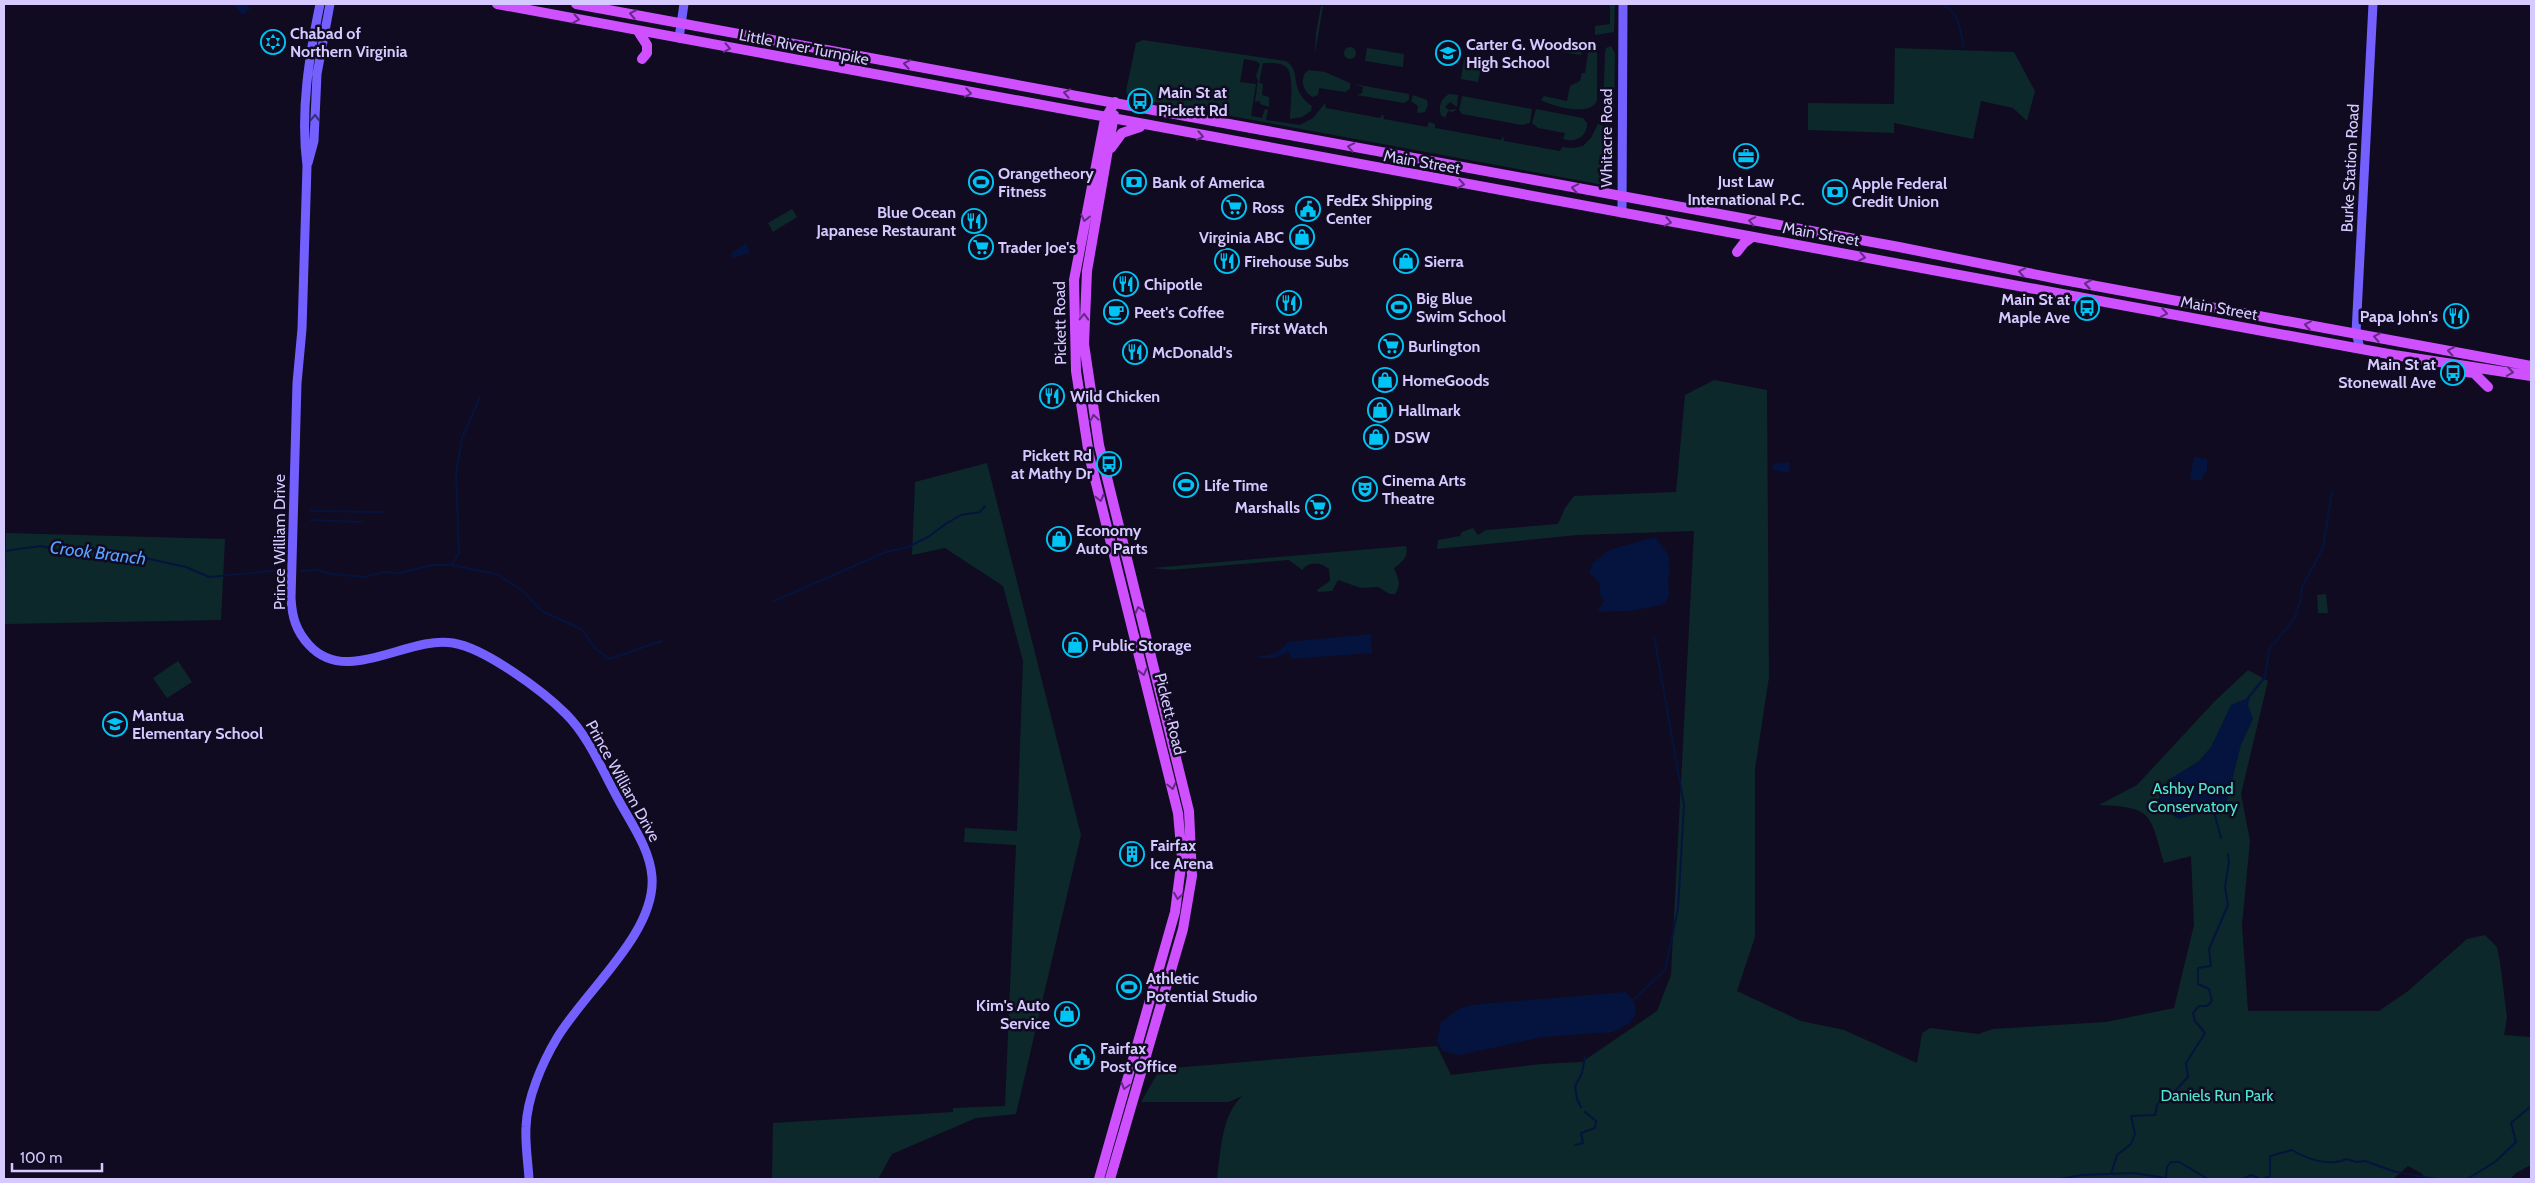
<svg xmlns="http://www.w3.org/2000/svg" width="2535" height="1183" viewBox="0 0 2535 1183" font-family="Cabin,sans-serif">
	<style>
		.green { fill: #0d282a }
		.water { fill: #05143e }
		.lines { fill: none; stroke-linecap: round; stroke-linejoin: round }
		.stream { stroke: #05143e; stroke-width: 2 }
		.secondary { stroke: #7460ff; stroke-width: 9 }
		.primary { stroke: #ce50ff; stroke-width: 10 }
		.oneway { stroke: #652a84 }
		.oneway2 { stroke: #382d79 }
		.labels { text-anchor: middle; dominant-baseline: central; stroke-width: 5; stroke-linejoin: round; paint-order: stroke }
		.poi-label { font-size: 16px; font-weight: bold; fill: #d5c9ff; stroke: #100b20; text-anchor: start }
		.street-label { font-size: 16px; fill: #d5c9ff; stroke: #100b20 }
		.park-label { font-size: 16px; fill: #4de8d0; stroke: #100b20 }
		.water-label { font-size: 18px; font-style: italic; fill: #57a1ff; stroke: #100b20 }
	</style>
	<rect width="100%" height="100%" fill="#100b20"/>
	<path class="green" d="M1610,4H1615L1614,32L1595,35V26L1610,24Z
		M1321,6H1323L1315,54L1316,33Z
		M1143,40L1286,61C1303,72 1287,89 1312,106L1311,111L1302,117L1290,119C1290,108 1295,74 1286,67C1281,62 1269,63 1263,63L1259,83L1263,84L1262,95L1269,97V107L1260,104V101L1255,102L1258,80L1256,76L1260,64L1256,61L1244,59L1240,82L1256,84L1251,116L1262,118L1265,109L1268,110L1266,120L1300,125L1313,118L1325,103L1326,108L1380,118L1383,114L1384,119L1427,127L1429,122L1435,124V128L1501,140L1503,136L1504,141L1560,151L1562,147L1574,148L1583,146L1591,138L1598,124L1611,129L1610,181L1604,185L1128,97L1126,91L1136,43Z
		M1500,40L1519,43L1498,51Z
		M1590,41L1596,43L1597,47V100C1592,117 1554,107 1541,100L1544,96L1567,101L1570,86L1580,81L1582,73H1585Z
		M1566,43L1579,45L1582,50L1581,55L1562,52Z
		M1611,46L1615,53L1614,111L1609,126L1598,121L1603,112L1605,53L1606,48Z
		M1344 53a6 6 0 1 1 12 0a6 6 0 1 1-12 0Z
		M1367,48L1404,54L1403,67L1365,61Z
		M1895,48L2014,52L2035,91L2027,121L2013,108L1981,101L1973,139L1894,123V133L1808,130V103L1894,104Z
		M1464,59L1482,62L1478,82L1461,79Z
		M1309,70L1325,72L1350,83V89L1345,92L1319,88L1318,95L1313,97C1304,92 1300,82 1305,73Z
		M1354,84L1409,94V100L1404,103L1357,95L1362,93L1363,87Z
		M1449,94L1458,95L1457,107L1450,102L1445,107L1449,110L1457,109L1453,112L1448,111L1445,118L1441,115C1438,106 1441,99 1449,94Z
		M1413,95L1427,100L1428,105L1425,112L1417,113L1418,106L1411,101Z
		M1462,96L1532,109L1530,123L1522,125L1462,114L1459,110Z
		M1536,109L1583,118L1587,123C1587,137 1576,143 1563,139L1565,133L1538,128L1532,123Z
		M792,209L797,217L773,232L768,223Z
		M1714,380L1767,390L1769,677L1755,769V937L1737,991L1801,1021L1844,1030L1917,1063L1922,1033L1930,1028L1978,1034L1993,1029L2106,1022L2174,1008L2194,925L2191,856L2164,863C2150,814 2153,807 2099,805L2137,785L2214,702L2248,670L2268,681L2241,794L2250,841L2242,925L2248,1011H2379L2408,991L2467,939L2485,935L2497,947L2500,962L2507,1018L2504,1035L2531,1037V1165L2516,1173L2510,1179H2426L2421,1173L2408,1166L2393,1179H1217C1221,1151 1221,1116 1242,1096L1229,1102H1141L1160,1069L1437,1046L1451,1075L1541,1064L1582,1062L1657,1011L1671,975L1694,531L1578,535L1437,549L1438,540L1460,536L1462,532L1473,528L1478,535L1486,530L1558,524L1565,508L1574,496L1676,492L1685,395Z
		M987,463L1081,835L1016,1114L976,1118L892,1154L878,1179H772L773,1123L953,1112V1108L1005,1106L1016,845L964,842L965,828L1017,831L1023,661L1003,586L945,548L912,555L915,482Z
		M6,533L225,539L221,620L4,624Z
		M1406,546C1409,557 1402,562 1394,568C1398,579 1402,584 1395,594H1390L1378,587L1361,588L1338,580L1332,591L1318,592L1317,590L1330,581L1329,569C1321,562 1309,561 1302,570L1289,560L1170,570L1152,568Z
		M2326,594L2328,613H2318L2317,595Z
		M178,661L192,682L167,698L153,678Z"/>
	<path class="water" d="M233,4H246L250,9L242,15Z
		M910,209L912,212L918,211L919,220L904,219L905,210Z
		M746,243L750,253L733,258L731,253Z
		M2194,457L2207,459V472L2203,475L2202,481L2190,479Z
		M1790,462L1789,473L1773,470V464Z
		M1655,537L1668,554L1670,572L1668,578L1669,595L1665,604L1632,611L1597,612L1604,601L1600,594V585L1593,575L1589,574L1592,564L1609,550Z
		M1371,634L1372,653L1292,659L1288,652L1274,658H1259L1258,656C1272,656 1279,653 1288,642Z
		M2250,697L2248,705L2253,719L2241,745L2227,801L2222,806L2179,819L2158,806L2157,802L2168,780L2199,761L2211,747L2231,705Z
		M1625,992C1646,1008 1634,1024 1613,1032L1543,1037L1459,1055L1443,1051L1437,1041L1441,1022L1461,1008L1471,1005Z"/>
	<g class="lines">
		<path class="stream" d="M1942,4C1960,13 1960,30 1964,48
			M311,511L383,512
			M310,520L362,522
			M4,551L41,546L57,550H98L127,554L186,567L209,577L281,570
			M451,565L459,554L456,473L462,438L480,397
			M301,571L318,570L332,574L364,577L384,572L399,573L432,565H451L496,574L522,590L542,611L581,629L595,648L609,659L662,641
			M774,601L886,552L908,547L928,537L947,523L961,515L980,512L985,506
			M2248,698L2265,677L2269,650L2295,617L2300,602L2302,587L2323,548L2332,491
			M2212,805L2221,838
			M1633,1000L1665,970L1678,909L1684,805L1654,636
			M1581,1107L1577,1099L1575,1086L1582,1073L1585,1057
			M1575,1145L1583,1143L1581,1133L1595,1128L1596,1121L1585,1112
			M2111,1174L2117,1155L2131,1144L2135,1134L2131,1116L2155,1115L2157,1105L2164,1095L2172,1094L2188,1077L2186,1063L2205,1033L2195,1021L2193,1013L2199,1006H2207L2212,1001L2209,989L2198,984V968L2211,966L2209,949L2228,905L2225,887L2229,862L2228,854
			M2059,1179L2082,1175L2133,1173L2166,1178L2167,1167L2171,1162H2179L2208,1179
			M2243,1179L2251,1175L2261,1179
			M2263,1179L2270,1176V1156L2292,1150C2307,1159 2329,1167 2346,1159L2356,1162L2365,1161L2396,1172L2436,1179
			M2467,1179L2495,1162L2516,1142L2511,1123L2531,1106"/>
		<path class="secondary" d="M320,4C309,57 300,111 307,166L302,329L297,383L291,598C292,617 296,631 309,645C347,687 408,635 453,643C485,648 543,691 566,714C589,737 602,770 618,799C631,823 650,849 652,877C656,933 585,991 557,1038C542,1063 527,1098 526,1127C525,1144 528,1162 529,1179
			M679,38L684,4
			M308,163L314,141L317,74L330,4
			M1622,213L1623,4
			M2360,348L2356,333L2373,4"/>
		<path class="primary" d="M497,4L2116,304L2394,355L2531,376
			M576,4L1899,247L2058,279L2531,366
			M638,31L647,45V53L642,59
			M1111,148L1122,133L1140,127
			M1737,252L1744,243L1752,237
			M2466,372L2474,373L2488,387
			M1099,1179L1175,912L1182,858L1178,813L1089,455L1076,371L1074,280L1105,119L1115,102
			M1110,1179L1183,929L1192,876L1189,811L1099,445L1084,344L1087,271L1114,115"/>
	</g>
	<defs><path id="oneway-chevron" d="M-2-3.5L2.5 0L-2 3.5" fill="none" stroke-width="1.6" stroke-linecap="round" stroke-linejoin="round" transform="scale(1.25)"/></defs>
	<g class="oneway">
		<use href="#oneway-chevron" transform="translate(633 14) rotate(-169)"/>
		<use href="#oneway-chevron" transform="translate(576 19) rotate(11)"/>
		<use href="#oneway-chevron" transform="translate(727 48) rotate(11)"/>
		<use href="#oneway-chevron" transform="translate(907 64) rotate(-170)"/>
		<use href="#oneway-chevron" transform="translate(968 93) rotate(10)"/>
		<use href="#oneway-chevron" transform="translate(1067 93) rotate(-169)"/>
		<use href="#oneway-chevron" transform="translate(1200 136) rotate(11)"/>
		<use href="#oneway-chevron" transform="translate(1351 147) rotate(-169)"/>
		<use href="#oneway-chevron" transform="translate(1461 184) rotate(10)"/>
		<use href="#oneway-chevron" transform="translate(1575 188) rotate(-170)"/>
		<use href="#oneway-chevron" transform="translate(1085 218) rotate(102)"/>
		<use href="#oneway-chevron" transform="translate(1752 221) rotate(-169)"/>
		<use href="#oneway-chevron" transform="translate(1668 222) rotate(11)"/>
		<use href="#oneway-chevron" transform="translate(1862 257) rotate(11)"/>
		<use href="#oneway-chevron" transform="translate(2022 272) rotate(-169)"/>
		<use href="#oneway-chevron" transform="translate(2088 284) rotate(-170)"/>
		<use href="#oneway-chevron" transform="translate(2164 313) rotate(10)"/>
		<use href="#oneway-chevron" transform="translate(1084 317) rotate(-88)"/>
		<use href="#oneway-chevron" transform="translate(2308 325) rotate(-170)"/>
		<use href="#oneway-chevron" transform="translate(2377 337) rotate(-169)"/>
		<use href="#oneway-chevron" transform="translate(2451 351) rotate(-170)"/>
		<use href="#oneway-chevron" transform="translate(2510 372) rotate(9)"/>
		<use href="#oneway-chevron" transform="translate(1094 418) rotate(-99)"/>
		<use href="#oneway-chevron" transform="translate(1100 498) rotate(76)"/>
		<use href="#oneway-chevron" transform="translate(1139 610) rotate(-104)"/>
		<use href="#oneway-chevron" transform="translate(1143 672) rotate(76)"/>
		<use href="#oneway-chevron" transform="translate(1172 786) rotate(77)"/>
		<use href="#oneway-chevron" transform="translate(1178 896) rotate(99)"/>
		<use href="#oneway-chevron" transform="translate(1125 1086) rotate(106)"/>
	</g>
	<use class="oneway2" href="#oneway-chevron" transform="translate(315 118) rotate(-88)"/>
	<defs>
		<symbol id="synagogue-ring" viewBox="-11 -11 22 22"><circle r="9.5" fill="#100b20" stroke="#00c4f4" stroke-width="1.5"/><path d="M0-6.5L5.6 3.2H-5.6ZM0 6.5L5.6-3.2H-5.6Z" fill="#00c4f4"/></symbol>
		<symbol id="school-ring" viewBox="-11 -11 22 22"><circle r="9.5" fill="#100b20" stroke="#00c4f4" stroke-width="1.5"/><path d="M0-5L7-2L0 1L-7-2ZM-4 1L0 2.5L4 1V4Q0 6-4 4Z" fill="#00c4f4"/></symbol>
		<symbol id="bus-ring" viewBox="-11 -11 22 22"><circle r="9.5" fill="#100b20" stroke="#00c4f4" stroke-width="1.5"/><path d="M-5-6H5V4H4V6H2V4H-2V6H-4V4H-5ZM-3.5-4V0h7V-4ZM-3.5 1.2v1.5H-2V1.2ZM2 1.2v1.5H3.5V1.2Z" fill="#00c4f4"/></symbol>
		<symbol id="office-ring" viewBox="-11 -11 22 22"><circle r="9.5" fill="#100b20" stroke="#00c4f4" stroke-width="1.5"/><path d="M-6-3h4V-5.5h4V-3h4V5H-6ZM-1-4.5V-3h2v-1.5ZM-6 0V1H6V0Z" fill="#00c4f4"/></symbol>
		<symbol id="stadium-ring" viewBox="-11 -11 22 22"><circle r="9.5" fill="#100b20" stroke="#00c4f4" stroke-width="1.5"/><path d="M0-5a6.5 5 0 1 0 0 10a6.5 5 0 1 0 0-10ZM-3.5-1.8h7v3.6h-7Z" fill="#00c4f4"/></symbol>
		<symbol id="bank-ring" viewBox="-11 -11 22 22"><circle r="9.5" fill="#100b20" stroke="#00c4f4" stroke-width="1.5"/><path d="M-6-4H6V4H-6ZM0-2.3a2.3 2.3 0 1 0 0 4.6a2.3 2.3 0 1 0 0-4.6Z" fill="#00c4f4"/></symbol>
		<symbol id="supermarket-ring" viewBox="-11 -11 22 22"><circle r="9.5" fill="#100b20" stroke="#00c4f4" stroke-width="1.5"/><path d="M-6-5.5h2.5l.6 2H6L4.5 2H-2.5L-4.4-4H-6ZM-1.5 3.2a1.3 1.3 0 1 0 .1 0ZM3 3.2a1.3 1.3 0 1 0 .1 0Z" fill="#00c4f4"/></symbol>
		<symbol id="civic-ring" viewBox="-11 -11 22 22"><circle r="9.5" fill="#100b20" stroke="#00c4f4" stroke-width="1.5"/><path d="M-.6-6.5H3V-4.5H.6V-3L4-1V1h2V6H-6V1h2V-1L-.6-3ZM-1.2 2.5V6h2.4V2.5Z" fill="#00c4f4"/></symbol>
		<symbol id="restaurant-ring" viewBox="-11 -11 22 22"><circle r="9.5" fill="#100b20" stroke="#00c4f4" stroke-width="1.5"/><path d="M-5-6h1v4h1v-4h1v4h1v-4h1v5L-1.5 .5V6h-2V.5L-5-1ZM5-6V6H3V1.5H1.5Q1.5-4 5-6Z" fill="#00c4f4"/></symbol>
		<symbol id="shop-ring" viewBox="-11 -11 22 22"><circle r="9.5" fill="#100b20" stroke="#00c4f4" stroke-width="1.5"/><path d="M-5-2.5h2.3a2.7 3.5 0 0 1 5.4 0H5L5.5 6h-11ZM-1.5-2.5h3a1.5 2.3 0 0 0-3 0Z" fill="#00c4f4"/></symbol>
		<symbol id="cafe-ring" viewBox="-11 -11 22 22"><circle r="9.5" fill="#100b20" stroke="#00c4f4" stroke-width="1.5"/><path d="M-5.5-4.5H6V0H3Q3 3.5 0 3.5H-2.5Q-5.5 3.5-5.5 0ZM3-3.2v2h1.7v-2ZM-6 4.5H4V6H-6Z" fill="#00c4f4"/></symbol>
		<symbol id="theatre-ring" viewBox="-11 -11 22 22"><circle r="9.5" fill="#100b20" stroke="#00c4f4" stroke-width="1.5"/><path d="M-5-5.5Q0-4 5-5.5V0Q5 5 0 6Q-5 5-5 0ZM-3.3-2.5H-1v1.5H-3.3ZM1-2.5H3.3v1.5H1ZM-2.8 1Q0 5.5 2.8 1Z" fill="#00c4f4"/></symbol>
		<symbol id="building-ring" viewBox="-11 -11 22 22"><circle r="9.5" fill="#100b20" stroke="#00c4f4" stroke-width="1.5"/><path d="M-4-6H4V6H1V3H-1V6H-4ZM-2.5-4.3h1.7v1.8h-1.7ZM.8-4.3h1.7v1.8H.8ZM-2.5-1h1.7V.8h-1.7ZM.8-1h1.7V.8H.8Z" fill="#00c4f4"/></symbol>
	</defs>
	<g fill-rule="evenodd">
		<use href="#synagogue-ring" x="259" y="28" width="28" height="28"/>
		<use href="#school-ring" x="1434" y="39" width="28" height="28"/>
		<use href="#bus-ring" x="1126" y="87" width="28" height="28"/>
		<use href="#office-ring" x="1732" y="142" width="28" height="28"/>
		<use href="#stadium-ring" x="967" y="168" width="28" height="28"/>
		<use href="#bank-ring" x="1120" y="168" width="28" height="28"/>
		<use href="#bank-ring" x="1821" y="178" width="28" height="28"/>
		<use href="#supermarket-ring" x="1220" y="193" width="28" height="28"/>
		<use href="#civic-ring" x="1294" y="195" width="28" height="28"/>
		<use href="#restaurant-ring" x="960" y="207" width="28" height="28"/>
		<use href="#shop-ring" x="1288" y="223" width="28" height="28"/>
		<use href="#supermarket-ring" x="967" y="233" width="28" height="28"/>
		<use href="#restaurant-ring" x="1213" y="247" width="28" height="28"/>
		<use href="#shop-ring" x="1392" y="247" width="28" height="28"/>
		<use href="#restaurant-ring" x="1112" y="270" width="28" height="28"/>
		<use href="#restaurant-ring" x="1275" y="289" width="28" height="28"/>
		<use href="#stadium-ring" x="1385" y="293" width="28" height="28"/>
		<use href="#bus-ring" x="2073" y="294" width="28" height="28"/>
		<use href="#cafe-ring" x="1102" y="298" width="28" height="28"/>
		<use href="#restaurant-ring" x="2442" y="302" width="28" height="28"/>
		<use href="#supermarket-ring" x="1377" y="332" width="28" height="28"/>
		<use href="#restaurant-ring" x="1121" y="338" width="28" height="28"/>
		<use href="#bus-ring" x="2439" y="359" width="28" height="28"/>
		<use href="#shop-ring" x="1371" y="366" width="28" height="28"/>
		<use href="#restaurant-ring" x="1038" y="382" width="28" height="28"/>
		<use href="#shop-ring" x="1366" y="396" width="28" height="28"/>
		<use href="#shop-ring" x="1362" y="423" width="28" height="28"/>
		<use href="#bus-ring" x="1095" y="450" width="28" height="28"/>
		<use href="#stadium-ring" x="1172" y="471" width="28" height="28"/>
		<use href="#theatre-ring" x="1351" y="475" width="28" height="28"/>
		<use href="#supermarket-ring" x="1304" y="493" width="28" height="28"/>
		<use href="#shop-ring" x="1045" y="525" width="28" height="28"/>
		<use href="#shop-ring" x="1061" y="631" width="28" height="28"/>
		<use href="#school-ring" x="101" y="710" width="28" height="28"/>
		<use href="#building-ring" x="1118" y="840" width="28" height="28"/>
		<use href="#stadium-ring" x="1115" y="973" width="28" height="28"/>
		<use href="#shop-ring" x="1053" y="1000" width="28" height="28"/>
		<use href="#civic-ring" x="1068" y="1043" width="28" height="28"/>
	</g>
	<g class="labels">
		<g class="poi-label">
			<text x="290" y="33">Chabad of<tspan x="290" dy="18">Northern Virginia</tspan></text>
			<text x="1466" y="44">Carter G. Woodson<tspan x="1466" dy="18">High School</tspan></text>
			<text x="1158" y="92">Main St at<tspan x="1158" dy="18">Pickett Rd</tspan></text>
			<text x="998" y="173">Orangetheory<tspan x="998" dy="18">Fitness</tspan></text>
			<text x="1746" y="181" text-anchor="middle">Just Law<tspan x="1746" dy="18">International P.C.</tspan></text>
			<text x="1152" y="182">Bank of America</text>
			<text x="1852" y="183">Apple Federal<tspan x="1852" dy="18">Credit Union</tspan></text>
			<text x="1326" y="200">FedEx Shipping<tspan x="1326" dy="18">Center</tspan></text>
			<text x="1252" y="207">Ross</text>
			<text x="956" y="212" text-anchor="end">Blue Ocean<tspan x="956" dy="18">Japanese Restaurant</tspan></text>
			<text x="1284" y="237" text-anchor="end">Virginia ABC</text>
			<text x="998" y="247">Trader Joe's</text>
			<text x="1244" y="261">Firehouse Subs</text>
			<text x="1424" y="261">Sierra</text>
			<text x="1144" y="284">Chipotle</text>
			<text x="1416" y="298">Big Blue<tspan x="1416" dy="18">Swim School</tspan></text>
			<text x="2070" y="299" text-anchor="end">Main St at<tspan x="2070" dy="18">Maple Ave</tspan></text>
			<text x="1134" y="312">Peet's Coffee</text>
			<text x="2438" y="316" text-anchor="end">Papa John's</text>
			<text x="1289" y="328" text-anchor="middle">First Watch</text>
			<text x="1408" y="346">Burlington</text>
			<text x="1152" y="352">McDonald's</text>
			<text x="2436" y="364" text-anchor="end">Main St at<tspan x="2436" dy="18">Stonewall Ave</tspan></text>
			<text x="1402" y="380">HomeGoods</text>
			<text x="1070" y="396">Wild Chicken</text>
			<text x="1398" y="410">Hallmark</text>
			<text x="1394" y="437">DSW</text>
			<text x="1092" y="455" text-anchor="end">Pickett Rd<tspan x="1092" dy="18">at Mathy Dr</tspan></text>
			<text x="1382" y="480">Cinema Arts<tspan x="1382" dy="18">Theatre</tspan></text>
			<text x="1204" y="485">Life Time</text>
			<text x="1300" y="507" text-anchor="end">Marshalls</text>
			<text x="1076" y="530">Economy<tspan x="1076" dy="18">Auto Parts</tspan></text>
			<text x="1092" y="645">Public Storage</text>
			<text x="132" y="715">Mantua<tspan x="132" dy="18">Elementary School</tspan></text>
			<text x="1150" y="845">Fairfax<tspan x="1150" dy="18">Ice Arena</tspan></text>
			<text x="1146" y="978">Athletic<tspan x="1146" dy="18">Potential Studio</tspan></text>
			<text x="1050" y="1005" text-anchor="end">Kim's Auto<tspan x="1050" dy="18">Service</tspan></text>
			<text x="1100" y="1048">Fairfax<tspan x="1100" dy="18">Post Office</tspan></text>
		</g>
		<g class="street-label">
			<text transform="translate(804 47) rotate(11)">Little River Turnpike</text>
			<text transform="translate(1606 138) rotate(-90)">Whitacre Road</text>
			<text transform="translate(1422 162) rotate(10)">Main Street</text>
			<text transform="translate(2350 168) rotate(-87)">Burke Station Road</text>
			<text transform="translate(1821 234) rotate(10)">Main Street</text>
			<text transform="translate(2219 308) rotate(10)">Main Street</text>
			<text transform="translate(1060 323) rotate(-91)">Pickett Road</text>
			<text transform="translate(279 542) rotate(-90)">Prince William Drive</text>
			<text transform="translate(1170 714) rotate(76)">Pickett Road</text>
			<text transform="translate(623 781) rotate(61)">Prince William Drive</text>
		</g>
		<g class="park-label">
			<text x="2193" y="788">Ashby Pond<tspan x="2193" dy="18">Conservatory</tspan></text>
			<text x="2217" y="1095">Daniels Run Park</text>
		</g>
		<g class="water-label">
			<text transform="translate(98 553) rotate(7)">Crook Branch</text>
		</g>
	</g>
	<rect width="2535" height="1183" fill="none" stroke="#d5c9ff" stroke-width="10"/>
	<path d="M12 1163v8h90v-8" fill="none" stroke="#d5c9ff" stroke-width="2.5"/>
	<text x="20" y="1163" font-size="15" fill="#d5c9ff" stroke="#100b20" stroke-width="4" paint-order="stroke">100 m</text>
</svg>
